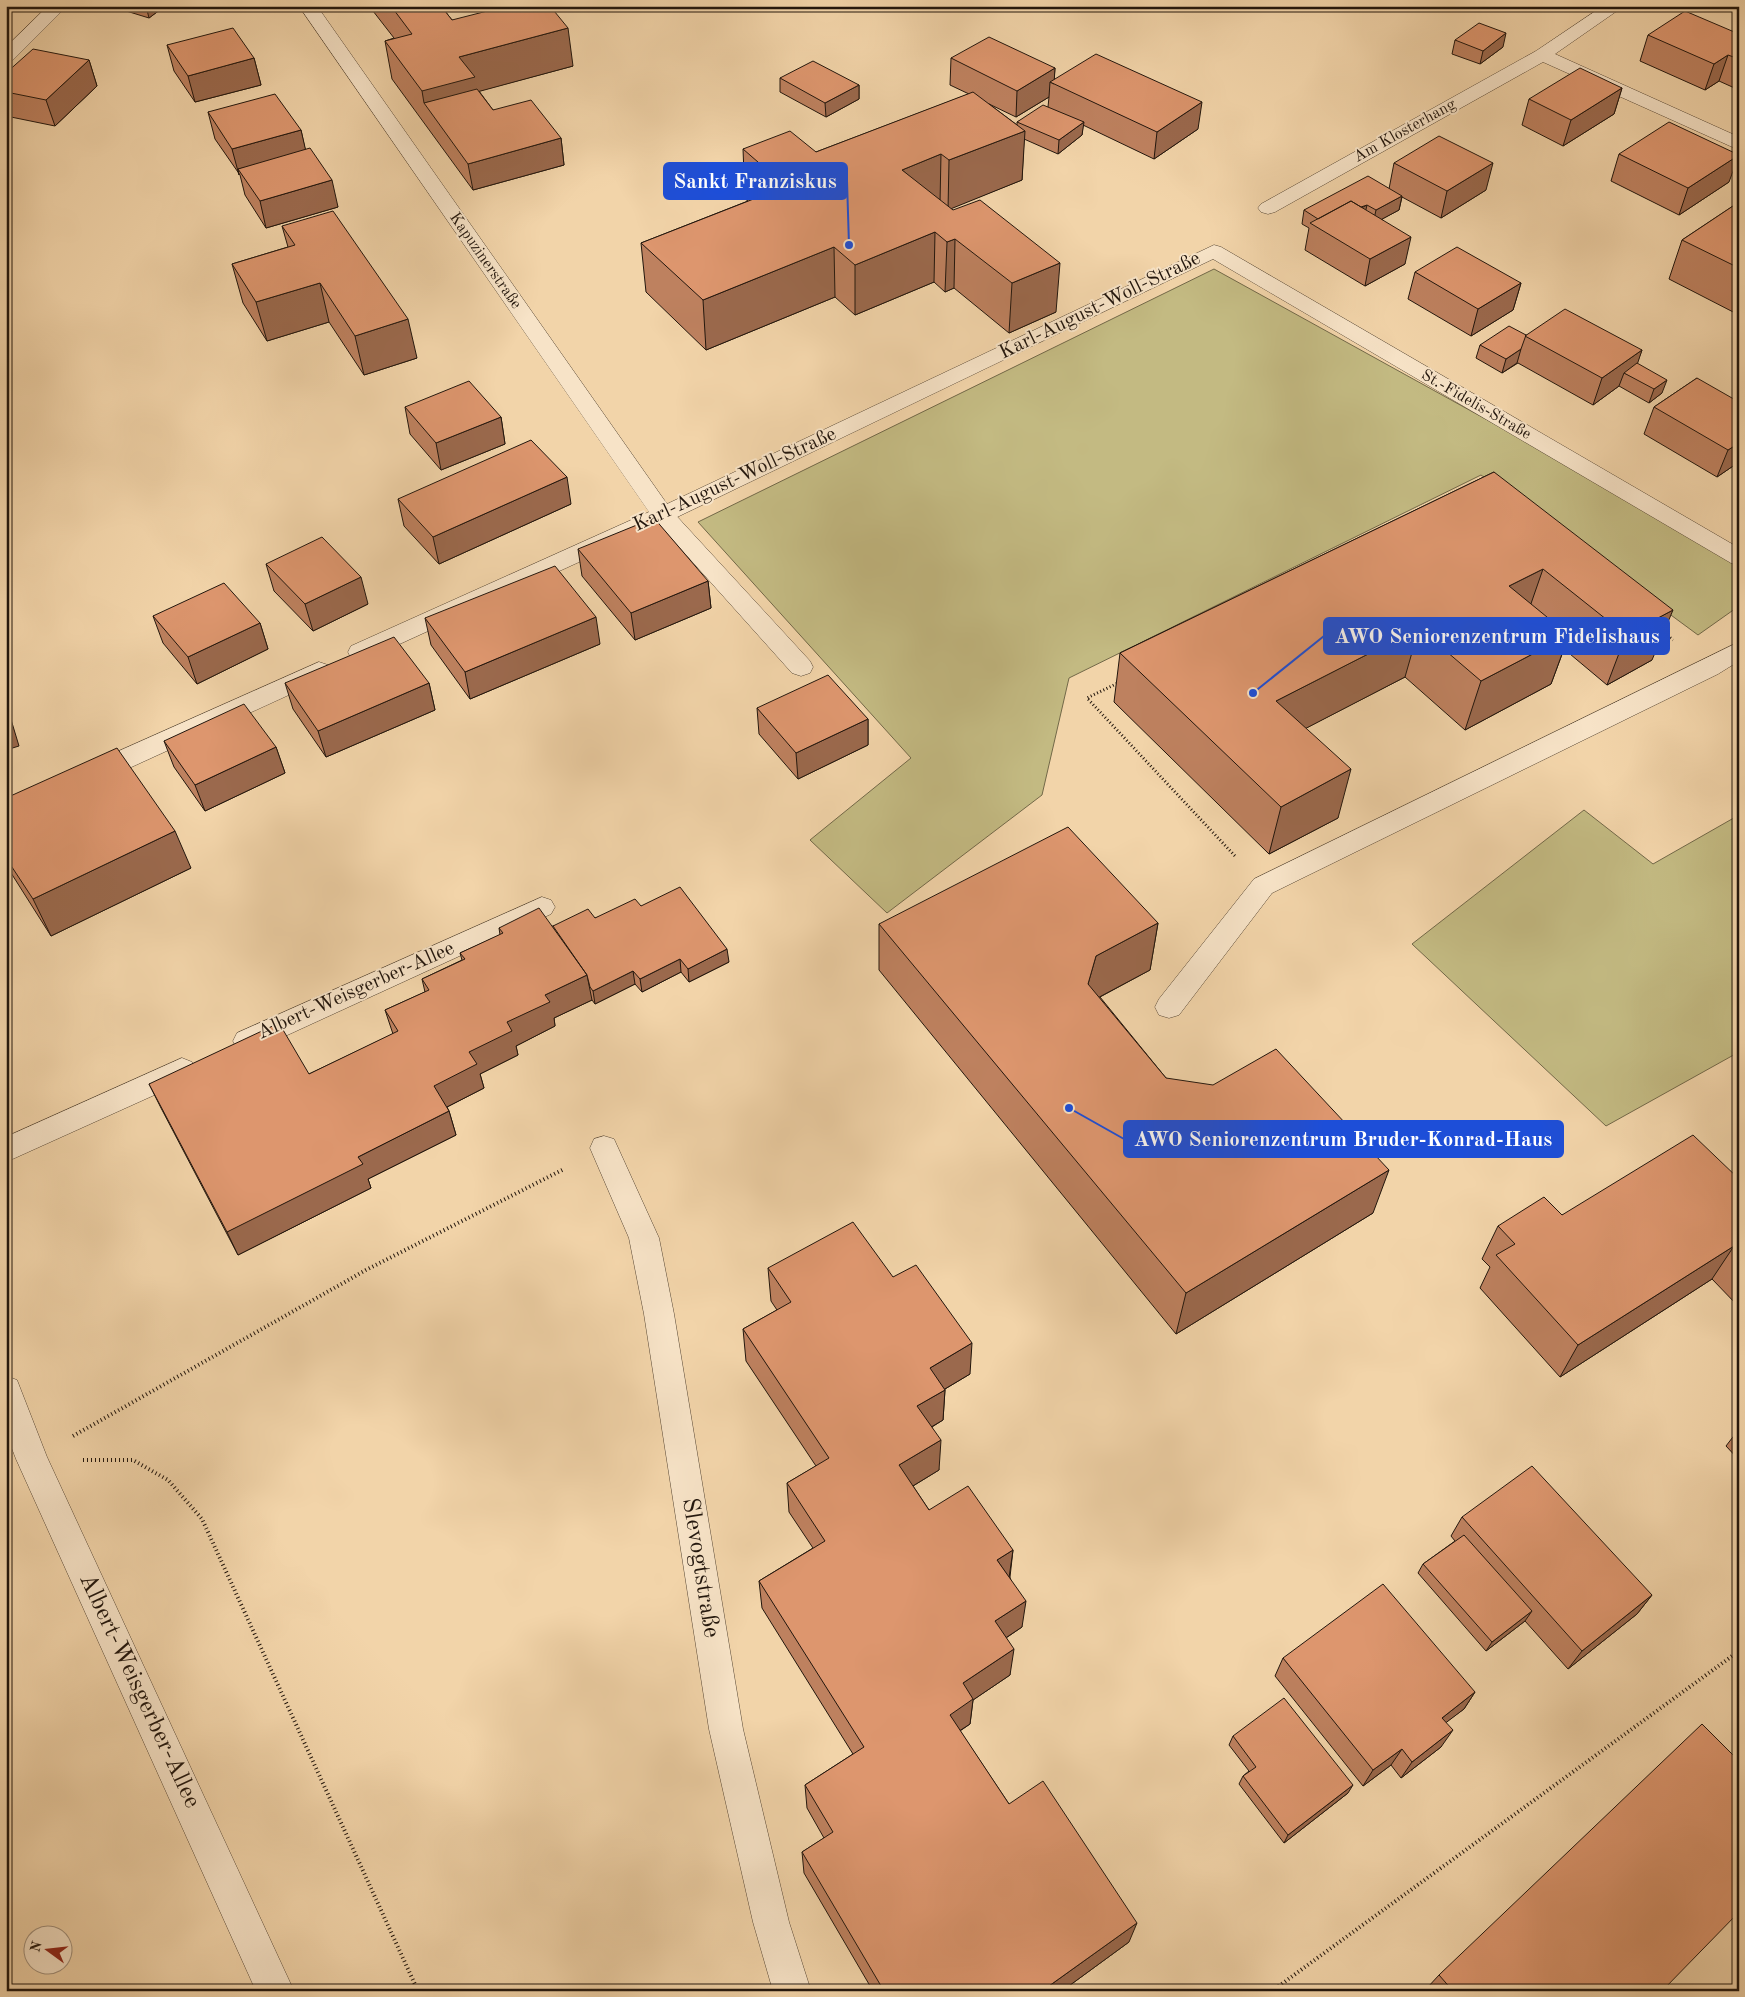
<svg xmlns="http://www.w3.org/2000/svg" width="1745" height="1997" viewBox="0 0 1745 1997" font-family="'Old Standard TT',serif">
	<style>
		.green { fill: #c3ba82; stroke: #726848 }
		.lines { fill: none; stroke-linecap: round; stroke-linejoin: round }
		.lane-casing { stroke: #564634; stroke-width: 1 }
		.street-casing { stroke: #564634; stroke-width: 1 }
		.path-far1 { stroke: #22160d; stroke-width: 3; stroke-dasharray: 1 2.5; stroke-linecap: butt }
		.path { stroke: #22160d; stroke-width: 4; stroke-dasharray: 1 3; stroke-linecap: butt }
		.lane { fill: #f7e3c7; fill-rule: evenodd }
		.street { fill: #f7e3c7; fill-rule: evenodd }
		.wall { fill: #be815f; stroke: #22160d; fill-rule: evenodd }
		.shaded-wall { fill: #9b694d; stroke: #22160d }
		.building { fill: #dd966e; stroke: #22160d }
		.labels { text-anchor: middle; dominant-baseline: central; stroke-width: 4; stroke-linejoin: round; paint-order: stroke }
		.far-street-label { font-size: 16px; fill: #22160d; stroke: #f7e3c7 }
		.street-label { font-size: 20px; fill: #22160d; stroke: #f7e3c7 }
		.near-street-label { font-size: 24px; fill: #22160d; stroke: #f7e3c7 }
		.leader { fill: none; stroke: #1d4ed8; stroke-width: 2 }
		.callout-dot { fill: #1d4ed8; stroke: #f7e3c7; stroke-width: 2 }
		.callout { fill: #1d4ed8; stroke: #1d4ed8; stroke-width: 2 }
		.callout-label { font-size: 21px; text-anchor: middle; font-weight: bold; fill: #fff }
	</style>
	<rect width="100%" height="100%" fill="#f2d4a9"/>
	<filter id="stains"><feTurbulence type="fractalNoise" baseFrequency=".004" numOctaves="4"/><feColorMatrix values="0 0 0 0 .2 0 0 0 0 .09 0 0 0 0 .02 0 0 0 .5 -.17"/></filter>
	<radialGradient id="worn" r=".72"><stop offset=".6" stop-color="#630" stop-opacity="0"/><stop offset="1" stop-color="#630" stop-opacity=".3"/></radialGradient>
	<path class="green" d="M1214,269L1739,559V606L1698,635L1481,475L1069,678L1042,795L887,913L810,840L911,758L698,522Z
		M1584,810L1653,864L1739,815V1052L1606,1126L1412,944Z"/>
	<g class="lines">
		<defs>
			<path id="lane" d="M663,508L671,510L810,661L813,667L810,673L801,676L792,673L655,520L652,515L655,510Z
				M1739,642V661L1718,674L1272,893L1179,1015L1169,1018L1159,1015L1155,1007L1159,999L1254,879Z
				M542,897L551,900L555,907L551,914L257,1049L247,1052L237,1049L233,1041L237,1033Z
				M182,1058L192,1062L196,1070L192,1078L6,1162V1137Z"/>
			<path id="street" d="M48,6H67L12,61L6,62V47Z
				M299,6H317L667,504L1214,245L1221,247L1739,548V566L1731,563L1213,259L671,520L369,658L360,660L351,658L348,652L351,646L649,512Z
				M1603,6H1624L1555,54L1739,137V150L1543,62L1275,212L1268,214L1261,212L1258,208L1261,204L1536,51Z
				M319,662L328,665L331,671L328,677L101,781L92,783L83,781L79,774L83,767Z
				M604,1136L614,1139L659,1238L674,1314L743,1729L789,1922L811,1991H773L753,1922L709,1729L644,1314L629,1238L590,1148L594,1139Z
				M6,1376L17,1380L47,1457L294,1991H256L16,1459L6,1433Z"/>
		</defs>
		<use href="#lane" class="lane-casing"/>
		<use href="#street" class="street-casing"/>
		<path class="path-far1" d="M1662,631L1673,640
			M1120,682L1087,698L1235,856"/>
		<path class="path" d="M73,1436L366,1270L564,1169
			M83,1460H133L168,1480L202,1519L418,1991
			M1272,1991L1739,1651"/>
		<use href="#lane" class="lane"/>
		<use href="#street" class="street"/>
	</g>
	<path class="wall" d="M110,6H165L149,18Z
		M372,6H441L452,20L573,66L479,91L493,110L561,138L564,165L473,190L392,79L385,41L394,38L373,11Z
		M1739,34V90L1719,81L1705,90L1640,61L1648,35Z
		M1455,40L1503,47L1480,64L1452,54Z
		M167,45L254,58L261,85L195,102L174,71Z
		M951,58L1055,68L1054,80L1198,129L1154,159L1083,125L1082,135L1058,154L1024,139L1022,180L951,208L1056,312L1009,333L954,288L945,292L934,282L855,315L835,297L706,350L646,292L641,243L748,201L745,199L743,149L816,152L969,94L950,85ZM1049,97L1048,107L1017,122V125L989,104L1016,117Z
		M89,60L97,86L55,126L6,116V73Z
		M780,78L859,85V99L826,117L780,92Z
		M1622,88L1614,114L1563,146L1522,125L1529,99Z
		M208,112L301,130L305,149L338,207L266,228L245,195L240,175L215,139Z
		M1619,154L1729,182L1679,215L1611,181Z
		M1394,163L1486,190L1441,218L1402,197L1399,210L1382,219L1405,264L1365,286L1305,250L1309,228L1302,224L1304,210L1389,189Z
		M1739,202V315L1669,279L1682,240Z
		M282,226L417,358L364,375L329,322L267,341L243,303L232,264L288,247Z
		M1415,272L1521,283L1513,310L1471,336L1408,299Z
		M1526,335L1642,350L1637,363L1662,393L1649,403L1619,386L1593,405L1518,363L1502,373L1476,358L1480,345Z
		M1697,378L1739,462L1717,477L1644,434L1654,407Z
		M405,407L501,417L505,444L441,470L410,434Z
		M1494,472L1652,660L1607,685L1564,649L1551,684L1465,730L1405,677L1306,728L1338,818L1269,854L1114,702L1120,653Z
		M398,499L571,504L439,564L404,526Z
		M578,549L708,581L711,608L635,640L582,576Z
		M266,564L368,604L313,631L274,591Z
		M153,616L260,623L268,649L197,684L163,643Z
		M425,618L600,644L470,699L431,645Z
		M285,683H429L435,710L326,757L293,709Z
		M757,708L868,719V745L798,779L759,734Z
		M164,741L276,747L285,773L205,811L174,767Z
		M6,798L191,868L51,936L6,865Z
		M641,906L729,962L689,982L681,972L642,992L635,984L595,1004L592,1000L554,1018L555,1026L516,1046L518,1055L480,1074L484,1088L447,1107L449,1111L456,1135L368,1179L371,1188L238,1255L161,1108L149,1084L309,1074L393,1034L385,1010L425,992L422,979L462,960L460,953L500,935L499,928L553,926L595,918Z
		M1158,923L1150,970L1100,997L1166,1078L1373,1213L1176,1334L879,970V924Z
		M1739,1179V1307L1712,1279L1560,1377L1480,1288L1490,1267L1482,1259L1498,1226L1562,1215Z
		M768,1268L893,1277L970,1374L945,1389L943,1420L932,1427L939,1470L913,1486L929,1510L1013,1550L1010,1577L1022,1627L1006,1638L1010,1675L973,1700L970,1724L960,1731L1009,1804L1129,1942L1062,1991H873L804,1873L802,1852L824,1838L807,1808L805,1785L853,1754L762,1608L759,1581L813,1548L789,1512L787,1483L816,1466L746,1361L743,1329L777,1310L771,1301Z
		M1739,1429V1460L1726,1446Z
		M1462,1517L1652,1595L1637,1614L1568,1669L1525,1621L1486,1651L1418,1573L1423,1564L1455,1541L1451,1536Z
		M1283,1658L1475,1692L1464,1709L1446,1722L1441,1747L1401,1778L1391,1765L1363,1786L1275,1676Z
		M1233,1736L1348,1793L1284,1843L1239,1784L1243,1776L1249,1771L1229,1745Z
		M1439,1975L1662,1991H1430L1427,1988Z"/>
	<path class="shaded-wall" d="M146,6H165L149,18Z
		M568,28L573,66L477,92L424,103L422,91L459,57Z
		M1506,33L1503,47L1480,64L1483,51Z
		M1728,55L1719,81L1705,90L1714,64Z
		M254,58L261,85L195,102L188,76Z
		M89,60L97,86L55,126L46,100Z
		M1055,68L1054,84L1050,82L1049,97L1016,117L1017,91Z
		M859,85V99L826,117L825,103Z
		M1622,88L1614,114L1563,146L1571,120Z
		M1202,102L1198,129L1154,159L1157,132Z
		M1084,122L1082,135L1058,154L1059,140Z
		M301,130L307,156L238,169L239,175L232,149Z
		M1025,131L1022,180L948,210L949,160Z
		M561,138L564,165L473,190L468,164Z
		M941,154L940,203L902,170Z
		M1739,155L1729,182L1679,215L1688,188Z
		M1493,163L1486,190L1441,218L1447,191Z
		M332,180L338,207L266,228L260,201Z
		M1402,196L1399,210L1373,224L1376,210Z
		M1367,205L1364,218L1329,225Z
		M935,232L934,282L855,315V265Z
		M1411,237L1405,264L1365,286L1370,259Z
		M955,239L954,288L945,292L947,242Z
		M834,247L835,297L706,350L703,300Z
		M1060,263L1056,312L1009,333L1012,283Z
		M320,283L329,322L267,341L256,302Z
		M1521,283L1513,310L1471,336L1478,309Z
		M408,319L417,358L364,375L355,336Z
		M1521,349L1517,363L1502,373L1506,359Z
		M1642,350L1633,377L1624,373L1619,386L1593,405L1602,378Z
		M1667,380L1662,393L1649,403L1654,389Z
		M501,417L505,444L441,470L436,443Z
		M1739,443V462L1717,477L1728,450Z
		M567,477L571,504L439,564L433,537Z
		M1543,569L1526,618L1509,586Z
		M361,577L368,604L313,631L305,604Z
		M708,581L711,608L635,640L631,613Z
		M1673,610L1652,660L1607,685L1626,635Z
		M596,617L600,644L470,699L465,672Z
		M260,623L268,649L197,684L188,657Z
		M1419,628L1405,677L1266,749L1276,701Z
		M1569,635L1551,684L1465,730L1481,681Z
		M429,683L435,710L326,757L318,731Z
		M6,703L19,746L6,750Z
		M868,719V745L798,779L796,753Z
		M276,747L285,773L205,811L195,785Z
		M1351,769L1338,818L1269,854L1281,807Z
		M175,831L191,868L51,936L33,899Z
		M1158,923L1150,970L1090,1002L1088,984L1096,956Z
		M727,949L729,962L689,982L688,969Z
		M680,959L681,972L642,992L640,979Z
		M633,971L635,984L595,1004L593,991Z
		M587,975L592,1000L554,1018L555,1026L516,1046L518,1055L480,1074L484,1088L441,1110L434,1086L469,1052L507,1022L545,995Z
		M449,1111L456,1135L368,1179L371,1188L238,1255L227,1232L358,1157Z
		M1389,1170L1373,1213L1176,1334L1186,1293Z
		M1734,1246L1712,1279L1560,1377L1578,1345Z
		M972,1343L970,1374L928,1399L930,1368Z
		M945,1390L943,1420L916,1436L917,1406Z
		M941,1440L939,1470L898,1495L899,1465Z
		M1013,1550L1009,1578L997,1560Z
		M1652,1595L1637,1614L1568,1669L1582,1651Z
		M1026,1601L1022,1627L992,1647L995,1621Z
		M1532,1611L1525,1621L1486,1651L1492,1642Z
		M1014,1649L1010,1675L973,1700L970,1724L947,1739L950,1715L963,1683Z
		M1475,1692L1464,1709L1431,1734L1442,1718Z
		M1453,1730L1441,1747L1401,1778L1412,1762Z
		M1402,1749L1391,1765L1363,1786L1373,1770Z
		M1353,1785L1348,1793L1284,1843L1288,1835Z
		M1137,1923L1129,1942L1062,1991H1042Z"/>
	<path class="building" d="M391,6H441L452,20L507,6H550L568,28L459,57L475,77L422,91L385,41L412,34Z
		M1685,11L1739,34V59L1728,55L1714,64L1648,35Z
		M1479,23L1506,33L1483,51L1455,40Z
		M233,28L254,58L188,76L167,45Z
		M989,37L1055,68L1017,91L951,58Z
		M33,49L89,60L46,100L6,92V73Z
		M1096,54L1202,102L1157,132L1050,82Z
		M813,61L859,85L825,103L780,78Z
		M1580,68L1622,88L1571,120L1529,99Z
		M477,89L493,110L531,100L561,138L468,164L424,103Z
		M973,92L1025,131L949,160L941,154L902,170L953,210L980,200L1060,263L1012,283L955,239L947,242L935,232L855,265L834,247L703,300L641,243L774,191L754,174L766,169L743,149L790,131L816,152Z
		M275,94L301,130L232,149L208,112Z
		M1043,105L1084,122L1059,140L1017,122Z
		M1669,122L1739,155L1688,188L1619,154Z
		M1439,136L1493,163L1447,191L1394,163Z
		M310,148L332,180L260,201L238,169Z
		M1368,176L1402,196L1376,210L1367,205L1361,207L1351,201L1318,219L1304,210Z
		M1351,201L1411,237L1370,259L1310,223Z
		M1739,202V268L1682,240Z
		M333,211L408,319L355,336L320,283L256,302L232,264L295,245L282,226Z
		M1457,247L1521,283L1478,309L1415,272Z
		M1565,309L1642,350L1602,378L1525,336Z
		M1509,326L1526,335L1521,349L1506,359L1480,345Z
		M1637,363L1667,380L1654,389L1624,373Z
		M1697,378L1739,402V443L1728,450L1654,407Z
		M469,381L501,417L436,443L405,407Z
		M531,440L567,477L433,537L398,499Z
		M1494,472L1673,610L1626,635L1543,569L1509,586L1569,635L1481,681L1419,628L1276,701L1351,769L1281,807L1120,653Z
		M654,518L708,581L631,613L578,549Z
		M322,537L361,577L305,604L266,564Z
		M555,566L596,617L465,672L425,618Z
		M224,583L260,623L188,657L153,616Z
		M394,637L429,683L318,731L285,683Z
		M828,675L868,719L796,753L757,708Z
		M244,704L276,747L195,785L164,741Z
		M117,748L175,831L33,899L6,858V798Z
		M1068,827L1158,923L1096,956L1088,984L1166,1078L1213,1085L1276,1049L1389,1170L1186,1293L879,924Z
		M680,887L727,949L688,969L680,959L640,979L633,971L593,991L590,987L587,975L553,926L588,909L595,918L635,899L641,906Z
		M539,908L587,975L545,995L550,1002L507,1022L512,1031L469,1052L477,1064L434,1086L449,1111L358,1157L363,1164L227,1232L149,1084L279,1023L309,1074L398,1031L385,1010L429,990L422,979L465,959L460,953L503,933L499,928Z
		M1693,1135L1739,1179V1252L1734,1246L1578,1345L1496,1255L1515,1244L1498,1226L1544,1197L1562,1215Z
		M853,1222L893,1277L916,1265L972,1343L930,1368L945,1390L917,1406L941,1440L899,1465L929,1510L968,1486L1013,1550L997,1560L1026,1601L995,1621L1014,1649L963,1683L973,1699L950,1715L1009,1804L1043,1781L1137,1923L1042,1991H884L802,1852L833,1832L805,1785L864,1747L759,1581L825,1541L787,1483L829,1458L743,1329L791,1302L768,1268Z
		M1532,1466L1652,1595L1582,1651L1462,1517Z
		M1464,1535L1532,1611L1492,1642L1423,1564Z
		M1383,1584L1475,1692L1442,1718L1453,1730L1412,1762L1402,1749L1373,1770L1283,1658Z
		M1284,1698L1353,1785L1288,1835L1243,1776L1256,1767L1233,1736Z
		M1702,1724L1739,1761V1912L1662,1991H1453L1439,1975Z"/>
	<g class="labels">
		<g class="far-street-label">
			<text transform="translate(1405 131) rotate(-29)">Am Klosterhang</text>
			<text transform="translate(485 261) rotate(55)">Kapuzinerstraße</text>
			<text transform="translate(1476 405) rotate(30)">St.-Fidelis-Straße</text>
		</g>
		<g class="street-label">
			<text transform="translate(1100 306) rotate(-26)">Karl-August-Woll-Straße</text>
			<text transform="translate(735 480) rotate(-25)">Karl-August-Woll-Straße</text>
			<text transform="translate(356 991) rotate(-24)">Albert-Weisgerber-Allee</text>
		</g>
		<g class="near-street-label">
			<text transform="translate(700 1568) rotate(81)">Slevogtstraße</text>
			<text transform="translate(139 1691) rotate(65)">Albert-Weisgerber-Allee</text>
		</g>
	</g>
	<path class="leader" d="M849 245L847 181M1253 693L1324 636M1069 1108L1124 1139"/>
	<g class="callout-dot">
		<circle cx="849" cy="245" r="5"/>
		<circle cx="1253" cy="693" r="5"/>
		<circle cx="1069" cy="1108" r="5"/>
	</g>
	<g class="callout">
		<rect x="664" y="163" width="183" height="36" rx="5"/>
		<rect x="1324" y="618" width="345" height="36" rx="5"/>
		<rect x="1124" y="1121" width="439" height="36" rx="5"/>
	</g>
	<g class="callout-label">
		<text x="755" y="188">Sankt Franziskus</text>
		<text x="1497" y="643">AWO Seniorenzentrum Fidelishaus</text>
		<text x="1343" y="1146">AWO Seniorenzentrum Bruder-Konrad-Haus</text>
	</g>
	<rect width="1745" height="1997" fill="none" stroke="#f2d4a9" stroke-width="25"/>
	<rect x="8" y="8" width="1730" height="1982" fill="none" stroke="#22160d" stroke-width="2.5"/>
	<rect x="12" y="12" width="1720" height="1972" fill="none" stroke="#22160d"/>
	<g transform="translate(48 1950) rotate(285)"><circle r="24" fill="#f7e3c7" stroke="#a2917d"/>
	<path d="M0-4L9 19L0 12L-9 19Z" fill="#8f2418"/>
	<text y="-8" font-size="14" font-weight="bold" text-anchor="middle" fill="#22160d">N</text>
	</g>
	<rect width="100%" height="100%" filter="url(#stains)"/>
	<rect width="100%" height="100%" fill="url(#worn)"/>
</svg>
